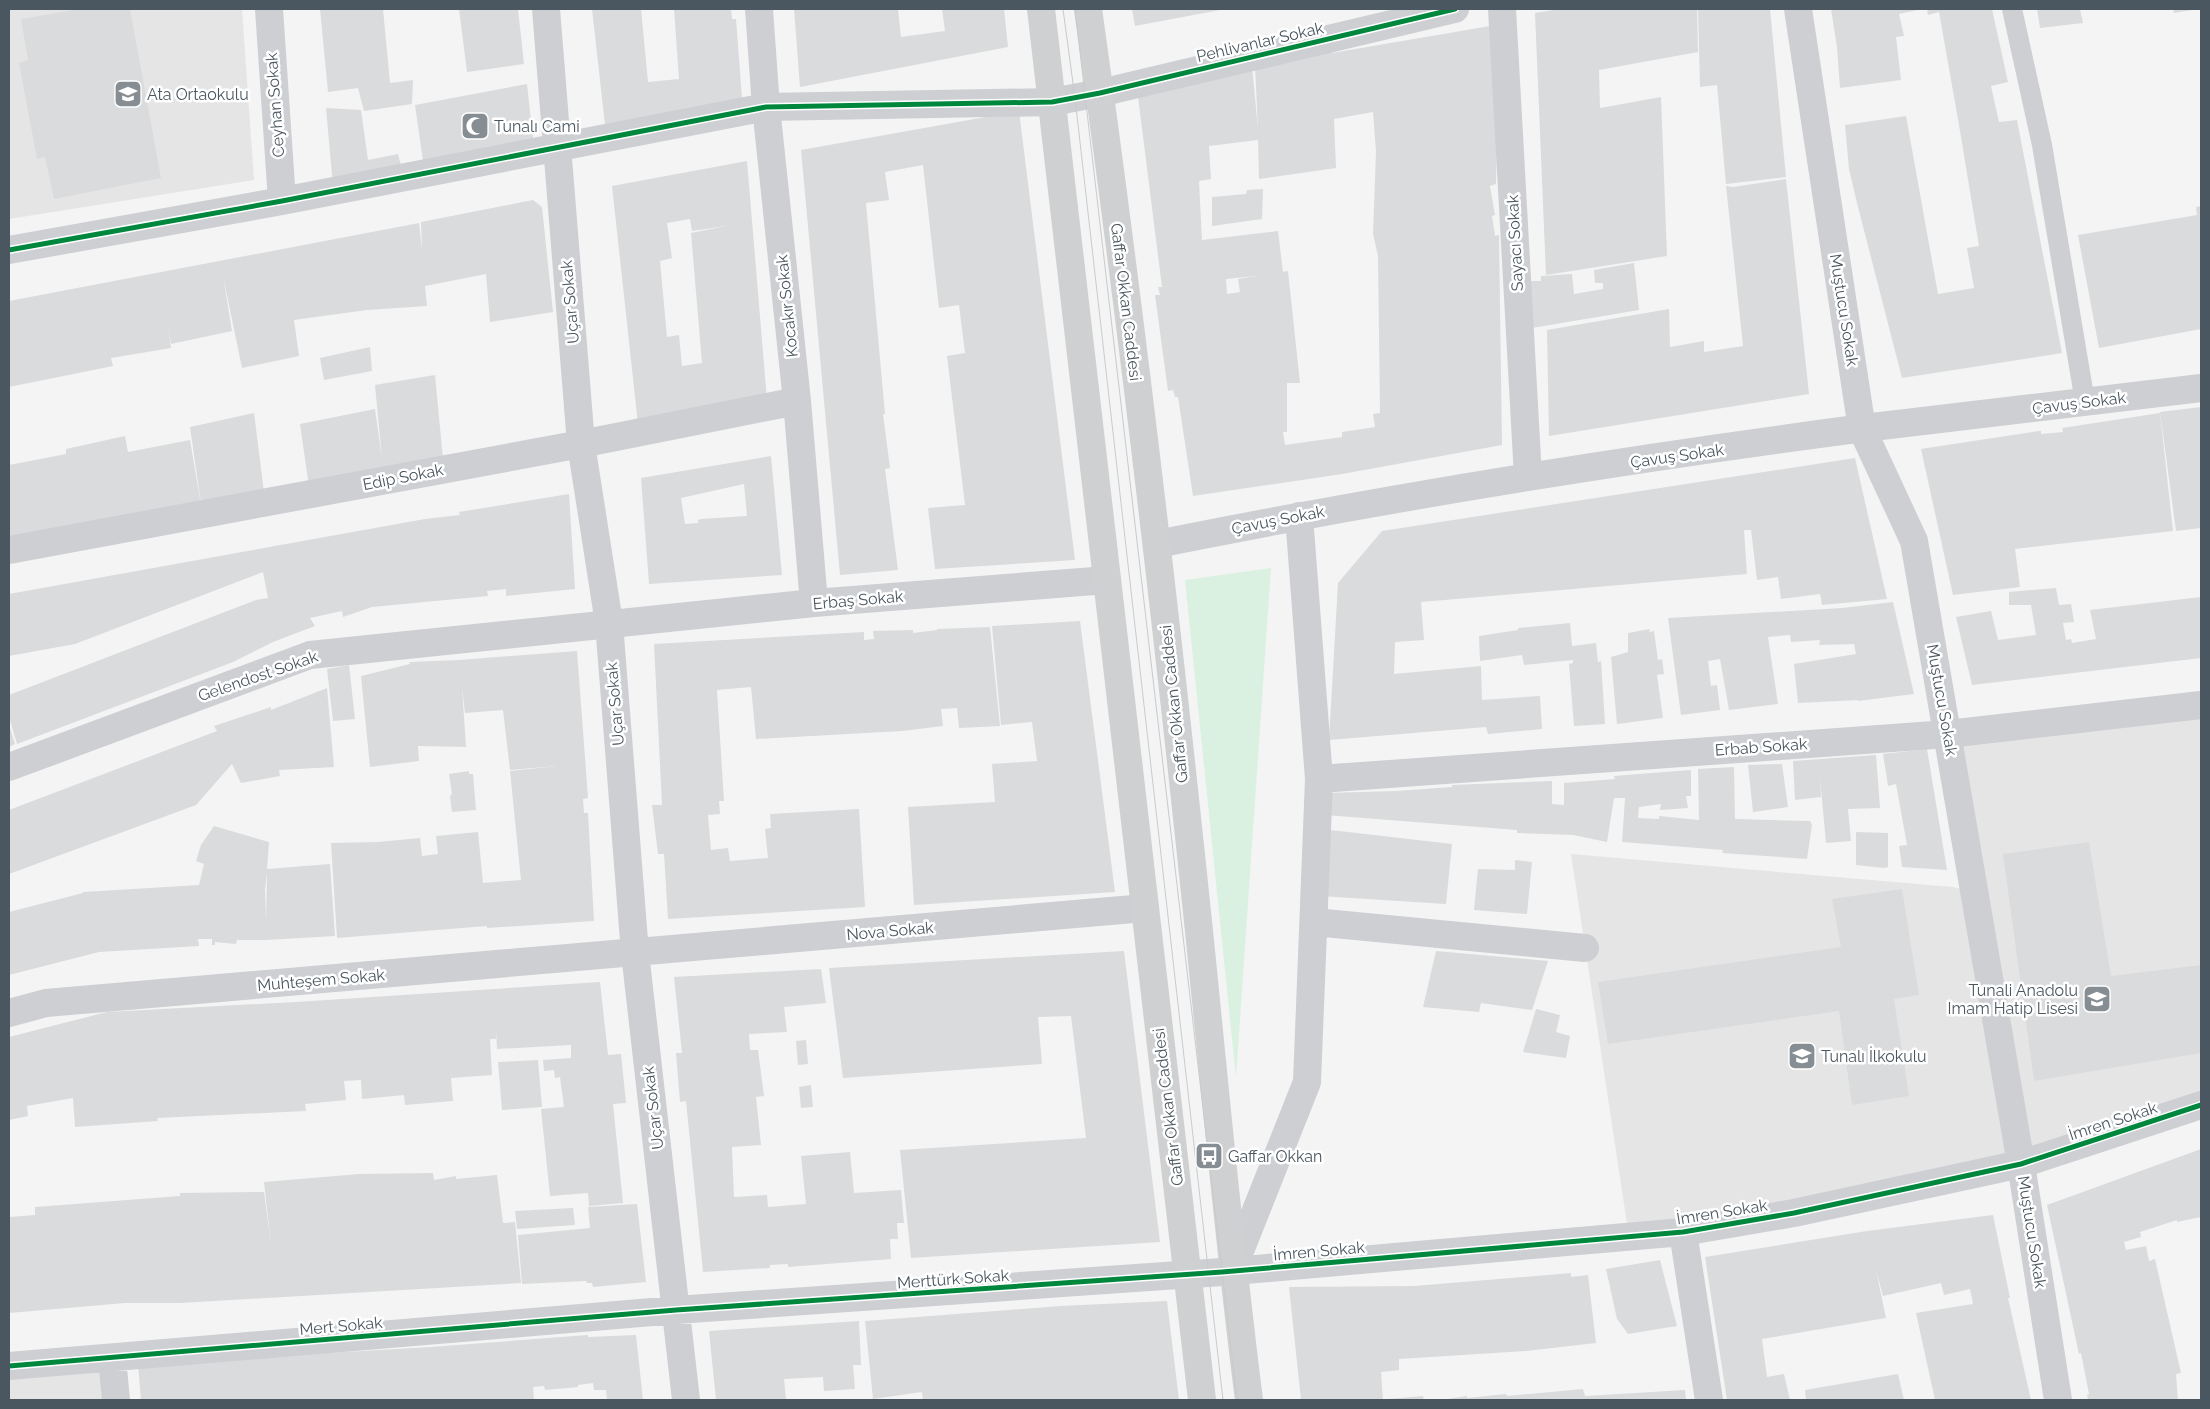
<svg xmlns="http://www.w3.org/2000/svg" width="2210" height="1409" viewBox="0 0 2210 1409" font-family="Raleway,sans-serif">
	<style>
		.education { fill: #e6e5e6 }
		.green { fill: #daf1e2 }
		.building { fill: #dadbdc; fill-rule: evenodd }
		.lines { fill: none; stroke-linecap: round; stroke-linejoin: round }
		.service { stroke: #cdcfd2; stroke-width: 20 }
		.minor { stroke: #cdcfd2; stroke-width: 28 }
		.secondary { stroke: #ced0d2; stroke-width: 28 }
		.tram { stroke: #c8cacc; stroke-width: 1 }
		.cycleway-casing { stroke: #fff; stroke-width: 8 }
		.cycleway { stroke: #00873e; stroke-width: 5 }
		.labels { text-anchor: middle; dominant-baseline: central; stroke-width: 5; stroke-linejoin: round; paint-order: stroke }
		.street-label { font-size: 16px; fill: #4b5760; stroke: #fff }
		.poi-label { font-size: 16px; fill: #4b5760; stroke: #fff; text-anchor: start }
	</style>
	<rect width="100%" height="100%" fill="#f4f4f4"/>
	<path class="education" d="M9,9H242L254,180L9,219Z
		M2201,705V1105L2021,1164L1629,1237L1571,854L1953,887L1974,892L1948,734Z
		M112,1358L116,1400H9V1366Z"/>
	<path class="green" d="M1271,568L1236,1078L1185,580Z"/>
	<path class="building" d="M79,9H130L161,178L54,199L45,157L37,159L19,63L28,60L21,19Z
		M320,9H383L390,83L413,80L412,104L364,111L358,88L328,92Z
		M459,9H518L524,64L467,72Z
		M592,9H641L648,82L679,79L674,9H731L732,19H736L742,98L605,125Z
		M794,9H898L901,37L945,31L942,9H1004L1008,47L800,87Z
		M1132,9H1220V10L1135,26Z
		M1560,9H1697L1698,52L1599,70L1600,108L1661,97L1667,256L1546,275L1535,13Z
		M1698,9H1770L1786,177L1726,184L1717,85L1700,87Z
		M1831,9H1922L1899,14L1904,36L1896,37L1901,80L1840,88L1837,47Z
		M1927,9H1992L2008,82L1991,86L1999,122L2017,120L2062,353L1902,378L1857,203L1849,169L1845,125L1906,116L1938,294L1974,288L1967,248L1979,246L1959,125L1939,12L1928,15Z
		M2037,9H2080L2083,23L2040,28Z
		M2173,9H2192V10L2174,13Z
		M1490,26L1497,130L1496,184L1490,186L1495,215L1492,216L1495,236L1499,235L1502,445L1342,474L1193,496L1178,397H1175L1173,390L1168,391L1155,295H1160L1158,287H1162L1137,89L1252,66L1258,129L1255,65L1332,50V53ZM1373,112L1376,151L1373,234L1378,256L1380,413L1373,414L1375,427L1342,432V437L1285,445L1283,432H1287V383H1300L1288,271L1283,272L1278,231L1202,240L1199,181L1211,179L1209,146L1258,140L1259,179L1336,168L1334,119ZM1257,276L1238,279L1240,292L1227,294L1226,279Z
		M527,84L534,147L424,168L415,105Z
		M326,108L361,110L368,160L398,154L403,173L333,186Z
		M1019,111L1075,560L935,569L928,508L965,505L947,356L965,353L959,305L939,308L923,165L885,172L889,200L866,203L885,414H883L890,468L885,469L898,570L840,575L801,150Z
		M747,161L767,400L638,424L612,186ZM690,219L692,231L726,226L691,233L702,363L682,366L679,335L667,337L660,261L672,258L667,223Z
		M1786,179L1809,394L1549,436L1547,330L1669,309L1670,347L1704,341V352L1743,346L1726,186L1733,187Z
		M1263,189L1262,219L1212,226V197L1246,194L1247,190Z
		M533,200L542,207L553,312L490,322L486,274L425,286L427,306L367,310L294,320L299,356L242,368L223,276L232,331L171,344L168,327L171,348L111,358L113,366L9,387V301L419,223L422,250L421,222Z
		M2201,206V329L2099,348L2078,235L2197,215L2196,207Z
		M1634,263L1639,310L1532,328L1528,281H1541V276L1572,274L1574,294L1603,289V283H1595L1594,270Z
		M370,347L372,371L324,380L320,358Z
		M435,375L443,459L309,487L300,424L375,409L382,459L375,385Z
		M2201,407V528L2176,531L2160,412Z
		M254,413L264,492L201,504L190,427Z
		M2160,413L2173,531L2015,549L2020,587L1953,595L1921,449L2039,431H2041V434L2063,432L2062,428Z
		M125,436L128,452L190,440L201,505L9,539V465L66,454V449Z
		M771,456L782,575L649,584L641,478ZM744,484L747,516L701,519L698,520V523L685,524L681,498Z
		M1855,458L1887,599L1822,605L1820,594L1781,599L1778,577L1757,580L1751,530H1744L1747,574L1421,602L1424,640L1395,642L1394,674L1481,666L1482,700L1540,696L1542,729L1488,734L1486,727L1329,740L1338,583L1382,531Z
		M569,494L575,589L506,596V589L487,591L488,596L372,607L343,617L342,611L310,618L315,626L273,642L270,634L273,642L233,662L17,744L9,717V695L256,600L268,598L263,572L75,644L9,656V594L425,519L460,515L459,512Z
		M2056,588L2059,605L2071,604L2074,622L2063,623L2066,640L2071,639L2072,643L2096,639L2090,610L2201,597V658L1972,685L1956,617L1991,611L1998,640L2036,635L2031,605H2009V592Z
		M1893,602L1914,694L1858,701V700L1798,703L1794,664L1856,654L1854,644L1819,645L1820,640L1791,642L1790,635L1768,637L1778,704L1729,710L1720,659L1708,661L1711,686L1717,685L1720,710L1681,715L1668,618L1842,608Z
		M1080,621L1115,892L914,905L908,807L995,802L992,764L1037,761L1032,722L1001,725L992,626Z
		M1570,623L1572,646L1596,643L1598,662L1601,661L1605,724L1574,726L1569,664L1573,663V660L1524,665L1522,655L1480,661L1479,636L1518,630V628Z
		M990,627L1000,726L959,728L957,708L941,709L943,726L902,731L756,739L751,687L717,690L724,801H719L720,814L708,815L711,850L728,848L730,861L768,858L765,829L771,828L770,814L859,809L865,907L668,919L664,854H658L652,805H662L654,644L864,632V640L874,639L873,631L913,630V633L937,630V629Z
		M1650,629L1649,632L1654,631L1658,660L1662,659L1664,674L1657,675L1663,718L1617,724L1611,657L1628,652V633Z
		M577,651L588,798L583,799L584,813H588L594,921L487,928V926L337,938L331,843L378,842L420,838L422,856L438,854L436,836L478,832L483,883L521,880L510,771L557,766L510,770L503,710L465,713L462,687L466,747L418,746L419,761L370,767L361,676L410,664L409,662L459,660Z
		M349,665L355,719L333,721L327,669Z
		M327,688L334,767L279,770L280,776L241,783L232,764L196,805L9,874V810L217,731L214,726L271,707V710Z
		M9,725L15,744L9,747Z
		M1927,749L1947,870L1902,867L1899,846L1907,845L1896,784L1888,786L1883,754Z
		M1876,755L1880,808L1848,809L1851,841L1826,843L1820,778L1821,797L1795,800L1793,761Z
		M1782,764L1788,807L1753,812L1748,765Z
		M1734,767L1735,819L1810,821L1812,825L1807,859L1722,853L1723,850L1622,842L1625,798H1614L1607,842L1573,835L1517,833V830L1325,815L1324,793L1396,791L1452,787V785L1552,781V804L1564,805V783L1615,779L1614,776L1638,774L1691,770V796H1686L1688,808L1660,810L1661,804L1639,807L1638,818L1659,819V816L1699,820L1698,769Z
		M469,771V774H473L476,810L452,812L450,796L452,794L449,774Z
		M214,826L269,842L267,869L330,864L335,936L266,940H237L236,944L215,942V945H212V939H198L199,946L99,952L9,975V912L83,893V892L199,885L204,864L196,861L201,845ZM267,873L266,920L265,889Z
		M1322,829L1452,844L1446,904L1320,896Z
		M1856,832L1888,833V867L1884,868L1856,865Z
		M2089,842L2111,976L2201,965V1053L2034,1081L2003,854Z
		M1515,860L1532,862L1527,914L1474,910L1478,869L1515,870Z
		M1902,889L1919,995L1894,999L1909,1096L1852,1105L1839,1011L1608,1044L1598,982L1841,947L1832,899Z
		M1124,951L1160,1242L911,1258L900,1150L1086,1138L1071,1016L1038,1017L1042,1064L843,1078L829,968Z
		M1436,951L1548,961L1532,1010L1481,1003L1479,1012L1423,1007Z
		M821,969L826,1003L784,1007L787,1032L749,1034L750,1050H758L764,1096L756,1097L761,1145L732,1147L734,1197L767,1195L768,1207L806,1204L801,1156L850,1152L854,1193L901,1190L904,1223H897L898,1239H890L891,1259L788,1267V1264L770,1265V1268L703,1272L686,1101L680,1102L676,1053H682L674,977Z
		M600,982L608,1055L621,1054L626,1103L613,1104L623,1203L589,1206L588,1193L550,1196L541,1109L564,1107L560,1077L555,1078L554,1070L544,1071L543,1060L571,1058V1045L497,1049L496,1030V1039H490L492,1075L451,1078L453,1101L405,1105L404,1095L362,1099L361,1080L344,1081L346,1100L305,1104L306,1111L157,1118L158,1121L75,1127L73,1098L27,1106L28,1116L9,1120V1037L107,1012L296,1002Z
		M1536,1009L1560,1015L1556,1032L1570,1036L1566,1058L1523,1052Z
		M806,1040L808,1064L798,1065L796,1041Z
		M538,1060L542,1107L502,1110L498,1062Z
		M811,1085L813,1107L801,1108L799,1087Z
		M2201,1149V1217L2177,1222V1220L2140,1232L2141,1237L2124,1242L2126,1250L2146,1246L2149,1261L2155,1259L2181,1373L2176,1374L2178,1400H2088L2087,1395L2089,1394L2081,1353L2079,1354L2047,1205Z
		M433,1173L434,1180L456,1176V1179L497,1175L503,1223L515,1222L521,1283L180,1303H125L9,1313V1217L35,1215V1207L180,1196V1193L264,1192L271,1246L264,1182L359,1174Z
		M637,1204L646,1282L593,1287L592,1283H587L586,1281L522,1284L518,1235L590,1228L588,1207Z
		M573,1208L575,1225L517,1229L515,1211Z
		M1993,1215L2010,1298H2008L2031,1400H1935L1916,1313L1973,1304L1970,1289L1944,1295L1941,1283L1883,1296L1876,1270L1886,1318L1762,1339L1767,1377L1784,1374L1790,1400H1727L1705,1257L1867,1231Z
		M1660,1260L1677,1326L1628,1334L1617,1319L1606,1269Z
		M1571,1273V1277L1588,1275L1596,1343L1526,1351L1399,1359V1370L1381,1372L1383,1400H1301L1289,1287L1414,1286Z
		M1167,1301L1179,1400H923L922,1392L873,1399L865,1321L1060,1306Z
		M859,1321L861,1365H853L855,1389L824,1391L823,1377L784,1379L786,1400H716L709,1331Z
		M588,1335V1337L636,1335L643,1400H607L606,1390H594L593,1383L578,1385V1387L545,1390L544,1386L533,1387L534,1400H141L138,1364L431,1347Z
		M1898,1374L1904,1400H1806L1805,1390Z
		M1583,1389L1585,1396L1685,1390L1686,1400H1440L1467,1396V1398L1506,1394L1507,1396Z
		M1423,1396L1424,1400H1388V1399Z"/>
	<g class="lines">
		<path class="service" d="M2012,9L2042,145L2085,402"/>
		<path class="minor" d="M269,9L282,201
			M546,9L581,444L609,623L635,953L686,1400
			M759,9L766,107L797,401L814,603
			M1502,9L1528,477
			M1798,9L1862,429L1914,541L2021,1164L2058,1400
			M9,250L282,201L766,107L1052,102L1100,93L1455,9
			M1157,544C1391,497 1627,459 1864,428C1976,414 2089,402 2201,388
			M9,550L581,444L797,401
			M9,767L310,655L814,603L1107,580
			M1319,779L1948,734L2201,705
			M1314,922L1585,948
			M9,1013L46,1003L1145,908
			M1683,1232L1709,1400
			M1232,1271L1307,1082L1319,779L1299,516
			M112,1358L116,1400
			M9,1366L676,1310L1222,1272L1683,1232L1794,1213L2021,1164L2201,1105"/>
		<path class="secondary" d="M1041,9L1202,1400
			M1088,9C1131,315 1167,623 1199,931C1215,1088 1229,1244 1249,1400"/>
		<path class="tram" d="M1063,9L1075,98L1223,1400
			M1075,9L1237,1400"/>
		<defs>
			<path id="cycleway" d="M9,250L282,201L766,107L1052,102L1100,93L1455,9
				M9,1366L676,1310L1222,1272L1683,1232L1794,1213L2021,1164L2201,1105"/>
		</defs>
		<use href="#cycleway" class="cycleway-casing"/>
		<use href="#cycleway" class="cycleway"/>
	</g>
	<defs>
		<symbol id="school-square" viewBox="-11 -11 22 22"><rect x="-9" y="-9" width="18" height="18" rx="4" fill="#868e94" stroke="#fff"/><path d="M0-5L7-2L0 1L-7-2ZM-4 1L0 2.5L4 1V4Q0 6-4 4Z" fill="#fff"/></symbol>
		<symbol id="mosque-square" viewBox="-11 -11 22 22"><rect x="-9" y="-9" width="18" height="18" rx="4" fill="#868e94" stroke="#fff"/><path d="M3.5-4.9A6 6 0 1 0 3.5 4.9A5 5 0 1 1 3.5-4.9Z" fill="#fff"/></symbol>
		<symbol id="bus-square" viewBox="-11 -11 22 22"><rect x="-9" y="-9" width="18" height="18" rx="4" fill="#868e94" stroke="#fff"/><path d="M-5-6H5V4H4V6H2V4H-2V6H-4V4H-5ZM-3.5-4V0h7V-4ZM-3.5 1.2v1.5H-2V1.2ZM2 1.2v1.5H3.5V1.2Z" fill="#fff"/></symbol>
	</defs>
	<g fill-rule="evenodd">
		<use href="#school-square" x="112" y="78" width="32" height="32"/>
		<use href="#mosque-square" x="459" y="110" width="32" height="32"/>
		<use href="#school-square" x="2081" y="983" width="32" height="32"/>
		<use href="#school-square" x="1786" y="1040" width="32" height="32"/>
		<use href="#bus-square" x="1193" y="1140" width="32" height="32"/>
	</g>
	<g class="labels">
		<g class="street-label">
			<text transform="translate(1260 42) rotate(-13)">Pehlivanlar Sokak</text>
			<text transform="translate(275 105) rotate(-94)">Ceyhan Sokak</text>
			<text transform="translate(1515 243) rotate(-93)">Sayacı Sokak</text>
			<text transform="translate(570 302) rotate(-95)">Uçar Sokak</text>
			<text transform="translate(1126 302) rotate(83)">Gaffar Okkan Caddesi</text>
			<text transform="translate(787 306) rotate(-96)">Kocakır Sokak</text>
			<text transform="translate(1844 310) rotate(81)">Muştucu Sokak</text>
			<text transform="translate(2079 403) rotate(-7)">Çavuş Sokak</text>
			<text transform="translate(1677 456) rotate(-8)">Çavuş Sokak</text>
			<text transform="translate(403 477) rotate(-11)">Edip Sokak</text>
			<text transform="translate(1278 520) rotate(-11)">Çavuş Sokak</text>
			<text transform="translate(858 600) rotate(-5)">Erbaş Sokak</text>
			<text transform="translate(258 676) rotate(-19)">Gelendost Sokak</text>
			<text transform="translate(1942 700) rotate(80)">Muştucu Sokak</text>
			<text transform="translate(615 704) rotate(-95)">Uçar Sokak</text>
			<text transform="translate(1174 704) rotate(-96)">Gaffar Okkan Caddesi</text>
			<text transform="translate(1761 747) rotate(-4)">Erbab Sokak</text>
			<text transform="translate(890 931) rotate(-5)">Nova Sokak</text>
			<text transform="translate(321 980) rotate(-5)">Muhteşem Sokak</text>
			<text transform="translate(1168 1107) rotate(-97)">Gaffar Okkan Caddesi</text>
			<text transform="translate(653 1108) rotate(-97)">Uçar Sokak</text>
			<text transform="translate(2113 1121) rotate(-18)">İmren Sokak</text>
			<text transform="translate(1722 1212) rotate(-9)">İmren Sokak</text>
			<text transform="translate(2032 1232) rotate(81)">Muştucu Sokak</text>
			<text transform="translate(1319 1251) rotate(-5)">İmren Sokak</text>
			<text transform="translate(953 1279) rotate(-4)">Merttürk Sokak</text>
			<text transform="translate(341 1326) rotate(-5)">Mert Sokak</text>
		</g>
		<g class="poi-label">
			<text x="147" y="94">Ata Ortaokulu</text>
			<text x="494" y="126">Tunalı Cami</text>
			<text x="2078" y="990" text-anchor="end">Tunali Anadolu<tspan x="2078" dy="18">Imam Hatip Lisesi</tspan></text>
			<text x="1821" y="1056">Tunalı İlkokulu</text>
			<text x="1228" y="1156">Gaffar Okkan</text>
		</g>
	</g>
	<rect width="2210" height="1409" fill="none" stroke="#4b5760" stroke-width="20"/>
</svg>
